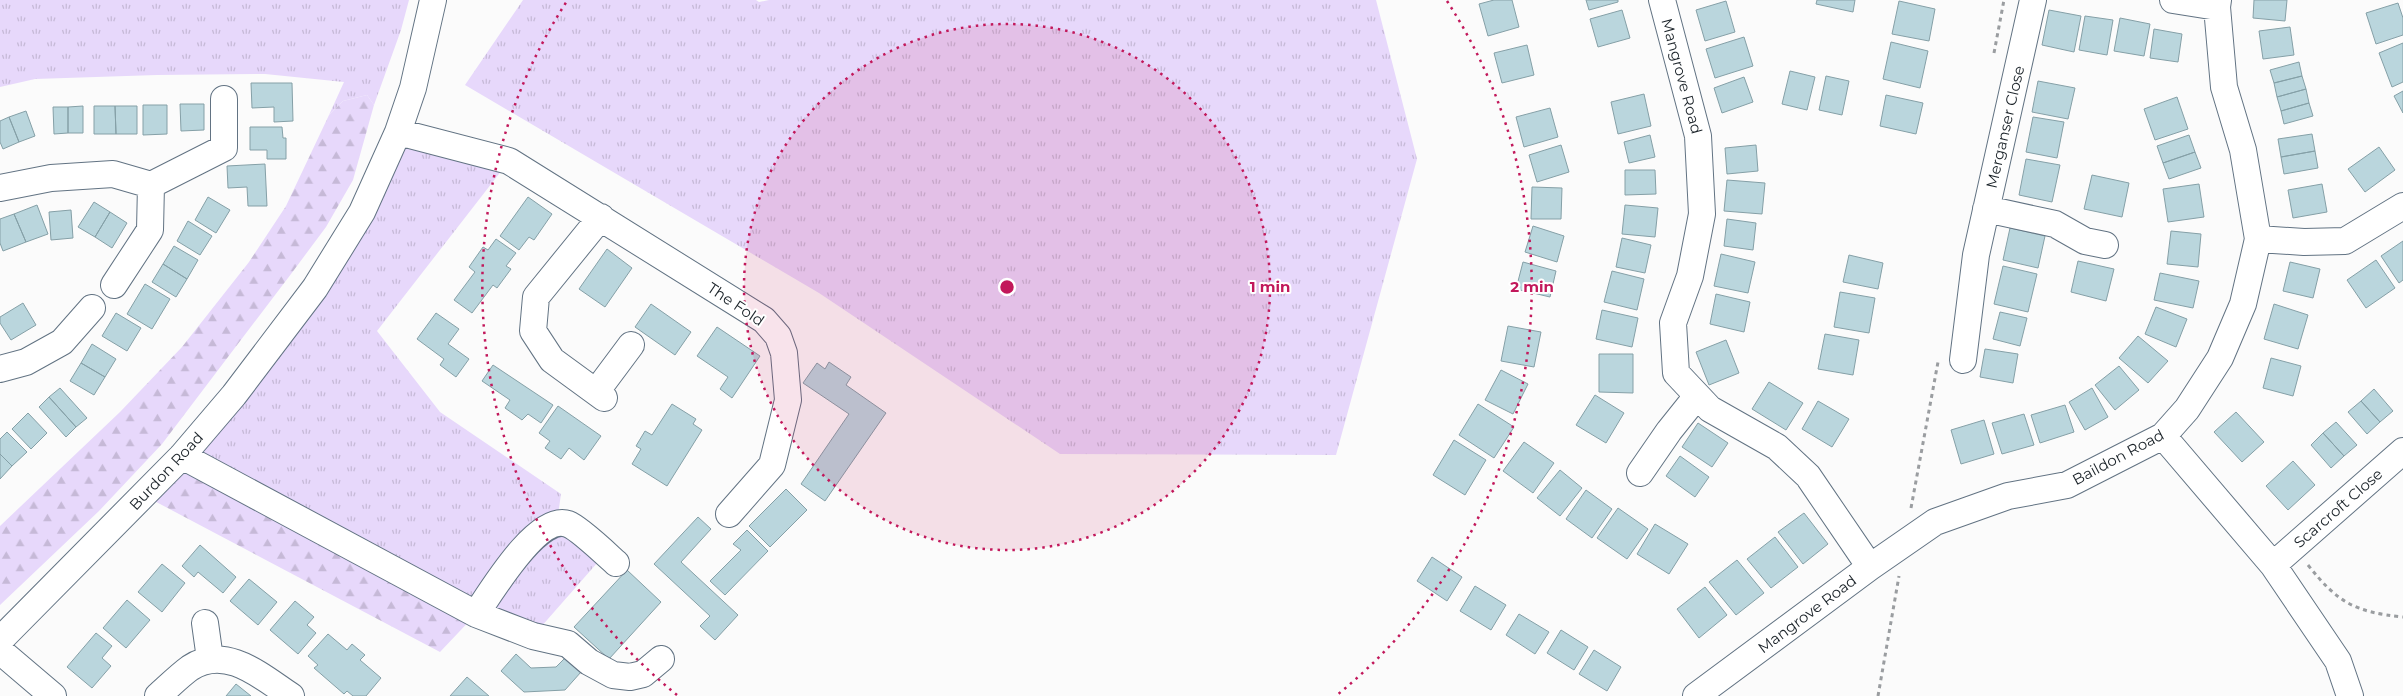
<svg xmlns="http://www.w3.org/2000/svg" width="2403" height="696" viewBox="0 0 2403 696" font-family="Montserrat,sans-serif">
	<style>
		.grass { fill: url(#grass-tufts) }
		.forest { fill: url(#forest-firs) }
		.building { fill: #bad6dd; stroke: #85a0a7 }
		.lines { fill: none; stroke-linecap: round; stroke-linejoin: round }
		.minor-casing { stroke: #627383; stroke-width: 28 }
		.path { stroke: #9a9da0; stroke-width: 3; stroke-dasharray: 4 4; stroke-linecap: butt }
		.minor { stroke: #fff; stroke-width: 26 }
		.ring { fill: none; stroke: #c2185b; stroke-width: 2.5; stroke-dasharray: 2.5 5 }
		.labels { text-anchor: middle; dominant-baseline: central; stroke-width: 4; stroke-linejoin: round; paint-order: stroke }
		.street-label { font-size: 15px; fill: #1a2228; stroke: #fff }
		.centre { fill: #c2185b; stroke: #fff; stroke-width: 2.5 }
		.ring-label { font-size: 15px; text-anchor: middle; font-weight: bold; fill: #c2185b; stroke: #fff; stroke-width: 4; stroke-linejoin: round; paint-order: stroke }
	</style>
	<defs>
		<pattern id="grass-tufts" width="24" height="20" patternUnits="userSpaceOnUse" patternTransform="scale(1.25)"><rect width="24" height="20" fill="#e7d8fb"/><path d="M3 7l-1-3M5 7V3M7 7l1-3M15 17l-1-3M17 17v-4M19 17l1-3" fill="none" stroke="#c6b9d7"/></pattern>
		<pattern id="forest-firs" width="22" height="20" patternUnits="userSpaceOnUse" patternTransform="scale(1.25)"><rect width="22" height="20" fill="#e7d8fb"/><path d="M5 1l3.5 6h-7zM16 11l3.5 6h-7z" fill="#c6b9d7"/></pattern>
	</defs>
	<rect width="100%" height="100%" fill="#fbfbfb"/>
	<path class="grass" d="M0,0H409L401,30L374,105L367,95L343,101L329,115L344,82L265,74L157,75L35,79L0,87Z
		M523,0H756L759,2L769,0H1376L1417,159L1336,455L1060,454L819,293L465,85Z
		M398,132L509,161L377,331L440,412L561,494L557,522L605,554L533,636L182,456L234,395Z"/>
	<path class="forest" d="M367,95L374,105L353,180L326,227L291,274L162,444L99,511L0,605V526L120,412L182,347L249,262L286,206L329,115L343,101Z
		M182,456L476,614L440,652L143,495Z"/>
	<path class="building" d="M1494,0H1512L1519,27L1488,36L1479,4Z
		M1586,0H1618V2L1589,10Z
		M1817,0H1855L1853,12L1816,4Z
		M2254,0H2287L2285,21L2253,18Z
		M1726,1L1735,32L1705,41L1696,10Z
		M1899,1L1935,9L1929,41L1892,34Z
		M2398,3L2403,18V35L2376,44L2366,13Z
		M1622,10L1630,38L1598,47L1590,19Z
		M2049,10L2081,16L2074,52L2042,45Z
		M2085,16L2113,20L2107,55L2079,50Z
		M2120,18L2150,24L2144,56L2114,51Z
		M2290,27L2294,55L2263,59L2259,31Z
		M2154,29L2182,34L2178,62L2150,58Z
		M1744,37L1753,66L1715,78L1706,49Z
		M1891,42L1928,51L1920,88L1883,79Z
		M2403,43V82L2392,87L2379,53Z
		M1527,45L1534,75L1502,83L1494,53Z
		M2299,62L2302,76L2274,83L2270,70Z
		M1790,71L1815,77L1807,110L1782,104Z
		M1826,76L1849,81L1842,115L1819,110Z
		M2302,76L2306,89L2277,97L2274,83Z
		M1744,77L1753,102L1722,113L1714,88Z
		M2038,81L2075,88L2068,119L2032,112Z
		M251,83H292L293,121L274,122V107L252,108Z
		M2306,89L2309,103L2281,111L2277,97Z
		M2403,91V113L2394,96Z
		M1644,94L1651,126L1618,134L1611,102Z
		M1886,95L1923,103L1916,134L1880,126Z
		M2177,97L2188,129L2155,140L2144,109Z
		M2309,103L2313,116L2284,124L2281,111Z
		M180,104H204V130L181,131Z
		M143,105H167V134L143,135Z
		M83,106V133H68V107Z
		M94,106H115L116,134H94Z
		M115,106H137V134H116Z
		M53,107H68V133L54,134Z
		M1550,108L1558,137L1524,147L1516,117Z
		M26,111L35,136L19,142L9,117Z
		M9,117L19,142L3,149L0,142V121Z
		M2033,117L2064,122L2057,158L2026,152Z
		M250,127H282L283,138H286V159H267V150H250Z
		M2312,134L2315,151L2281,157L2278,139Z
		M1650,135L1655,157L1629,163L1624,142Z
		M2189,135L2195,152L2163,163L2157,146Z
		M1561,145L1569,172L1537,182L1529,155Z
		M1756,145L1758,171L1727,174L1725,148Z
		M2379,147L2395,170L2365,192L2348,169Z
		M2315,151L2318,168L2284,174L2281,157Z
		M2195,152L2201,168L2169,179L2163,163Z
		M2026,159L2060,165L2052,202L2019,195Z
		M265,164L267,206H248L247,187L228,188L227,166Z
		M1625,170H1655L1656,194L1625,195Z
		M2092,175L2129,183L2122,217L2084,209Z
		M1727,180L1765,183L1762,214L1724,211Z
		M2199,184L2204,217L2168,222L2163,189Z
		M2322,184L2327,212L2293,218L2288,190Z
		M1532,187L1562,188L1561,219H1531Z
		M208,197L230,210L216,233L195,220Z
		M528,197L552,214L534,240L529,237L519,250L500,236Z
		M94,202L110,212L95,237L78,227Z
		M37,205L48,234L26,242L14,214Z
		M1625,205L1658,208L1655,237L1622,234Z
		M71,210L73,238L51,240L49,212Z
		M110,212L127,223L112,248L95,237Z
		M14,214L26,242L3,251L0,243V219Z
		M1727,219L1756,223L1753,250L1724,246Z
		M188,221L212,236L200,255L177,241Z
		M1533,226L1564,236L1557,262L1525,252Z
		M2010,228L2045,236L2038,268L2003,260Z
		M2171,231L2201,234L2198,267L2167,264Z
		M1622,238L1651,245L1645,273L1616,267Z
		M496,239L516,253L506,266L511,269L497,288L493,285L472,313L454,300L475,272L469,267L483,247L488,250Z
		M2403,241V280L2399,283L2381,256Z
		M174,246L198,260L187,279L163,264Z
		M607,249L632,268L605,307L579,289Z
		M1721,254L1755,262L1748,293L1714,286Z
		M1849,255L1883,263L1878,289L1843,282Z
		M2376,260L2395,288L2366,308L2347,280Z
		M2078,261L2114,269L2106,301L2071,292Z
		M1523,262L1556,271L1550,297L1516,289Z
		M2290,262L2320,269L2313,298L2283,291Z
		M163,264L187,279L176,297L152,282Z
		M2003,266L2037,274L2028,312L1994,304Z
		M1612,271L1644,279L1637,310L1604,302Z
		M2160,273L2199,281L2193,308L2154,300Z
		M145,284L170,299L152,329L127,314Z
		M1840,292L1875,298L1869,333L1834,327Z
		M1716,294L1750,302L1744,332L1710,324Z
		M23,303L36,325L11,340L0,323V317Z
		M651,304L691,332L675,355L635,327Z
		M2274,304L2308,315L2298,349L2264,339Z
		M2156,307L2187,319L2176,347L2145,334Z
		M1602,310L1638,318L1632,347L1596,339Z
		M2000,312L2027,318L2020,346L1993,339Z
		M116,313L141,328L127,351L102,336Z
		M436,313L459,329L448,344L469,359L456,377L440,365L444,359L417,339Z
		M1508,326L1541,332L1534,367L1501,361Z
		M717,327L760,356L732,398L720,389L728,377L697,356Z
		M1825,334L1859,340L1853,375L1818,369Z
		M2138,336L2168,361L2148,383L2119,358Z
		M1726,340L1739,373L1709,385L1696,352Z
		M92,344L116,359L105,377L81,363Z
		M1985,349L2018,354L2013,383L1980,377Z
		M1599,354H1633V393L1599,392Z
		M2271,358L2301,366L2293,396L2263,388Z
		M829,362L851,377L846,385L886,413L825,501L801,484L849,414L803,383L817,363L825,369Z
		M81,363L105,377L94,395L70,381Z
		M493,365L553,405L541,423L528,414L522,420L505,408L510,400L482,381Z
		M2119,366L2139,390L2115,410L2095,385Z
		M1501,370L1528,384L1513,414L1485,400Z
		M1769,382L1803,403L1786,430L1752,409Z
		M60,388L87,418L76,427L49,397Z
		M2092,388L2108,417L2085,430L2069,402Z
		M2374,389L2393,411L2380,422L2361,401Z
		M1595,395L1624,413L1606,443L1576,425Z
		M49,397L76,427L66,437L39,407Z
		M1818,401L1849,419L1832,447L1802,429Z
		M2361,401L2380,422L2367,434L2348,412Z
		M672,404L696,419L693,424L702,430L667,486L632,464L641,449L636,446L645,431L652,435Z
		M1478,404L1514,427L1494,458L1459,435Z
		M2065,405L2074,432L2040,443L2031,415Z
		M558,406L601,436L584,460L569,448L561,459L545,448L550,441L539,433Z
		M2236,412L2264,442L2242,462L2214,432Z
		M28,413L47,433L31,449L12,429Z
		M2024,414L2034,445L2002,454L1992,423Z
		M1984,420L1994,454L1961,464L1951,430Z
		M2336,422L2357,445L2344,456L2323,433Z
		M1698,423L1728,443L1712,467L1682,447Z
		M7,432L27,452L12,466L0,454V439Z
		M2323,433L2344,456L2331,468L2311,445Z
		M1454,440L1486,460L1465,495L1433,475Z
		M1524,442L1554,463L1533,493L1503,471Z
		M0,454L12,466L0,479Z
		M1680,456L1709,477L1695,497L1666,476Z
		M2293,461L2315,485L2288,510L2266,486Z
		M1560,470L1582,488L1560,516L1537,498Z
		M786,489L807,510L770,547L749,526Z
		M1586,490L1612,509L1592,538L1566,519Z
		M1618,508L1648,529L1627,559L1597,538Z
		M1804,513L1828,544L1803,564L1778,532Z
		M698,517L711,529L681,562L738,615L715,640L700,626L710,616L654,564Z
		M1655,524L1688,544L1669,574L1637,554Z
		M747,530L768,551L725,595L710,581L741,550L733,544Z
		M1775,537L1798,567L1771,588L1747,559Z
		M200,545L236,577L223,593L198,572L194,577L182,566Z
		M1432,557L1462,577L1447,601L1417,581Z
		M1737,560L1764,593L1736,615L1709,582Z
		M162,564L185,583L162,612L138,592Z
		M627,570L661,602L609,659L574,627Z
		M249,579L277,602L258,625L230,601Z
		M1475,586L1506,605L1491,630L1460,611Z
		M1705,587L1727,615L1699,638L1677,609Z
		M127,600L150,620L126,648L103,628Z
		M295,601L314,617L307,625L316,633L298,654L270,630Z
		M1519,614L1549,632L1535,654L1506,635Z
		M1561,630L1588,647L1574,670L1547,653Z
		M96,633L112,646L102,658L111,666L92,688L67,667Z
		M328,634L347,650L352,644L365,655L360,660L381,678L366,696H353L347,691L344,694L314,668L318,665L308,656Z
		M1594,650L1621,667L1607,691L1579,674Z
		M516,654L531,668L556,667L566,657L581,672L565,690L524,692L501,671Z
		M467,677L489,696H450Z
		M236,684L251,696H226Z"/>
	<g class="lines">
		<defs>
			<path id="minor" d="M1662,0L1698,136L1702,214L1690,276L1673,323L1676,373L1710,409L1777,447L1808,476L1870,567L1696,696
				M2173,0L2217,7
				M398,132L509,161L764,320L778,336L784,353L788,400L772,465L729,514
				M0,188L51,178L113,174L151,185L224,148V99
				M1986,209L2055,224L2085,241L2105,245
				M601,217L536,297L533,331L552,360L604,398
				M2258,239L2304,242L2345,241L2403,206
				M114,285L150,230L151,185
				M1963,360L1976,255L2033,0
				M0,369L26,362L62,342L92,308
				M596,392L631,345
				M2163,436L2273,565L2338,661L2350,696
				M182,456L476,614L533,636L568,644L589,662L613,675L630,677L643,674L661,659
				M1640,473L1669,431L1697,396
				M2273,565L2403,451
				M1870,567L1935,522L2008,496L2067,485L2163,436L2187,409L2220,358L2243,304L2258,239L2243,150L2224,87L2217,7L2218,0
				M476,614C491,592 538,513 568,524C579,528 606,554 616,563
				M205,623L210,659
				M0,640L182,456L234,395L315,288L362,212L398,132L413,88L433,0
				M0,651L53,696
				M158,696C168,687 179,676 190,668C226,644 262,677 291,696"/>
		</defs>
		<use href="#minor" class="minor-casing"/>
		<path class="path" d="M1994,53L2004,0
			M1911,508L1938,362
			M2308,565C2338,603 2355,612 2403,617
			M1878,696L1899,576"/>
		<use href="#minor" class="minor"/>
	</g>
	<circle cx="1007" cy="287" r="263" fill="#c2185b" fill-opacity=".12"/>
	<g class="ring">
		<circle cx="1007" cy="287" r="263"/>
		<path d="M677 695A525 525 0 0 1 567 1M1447 1A525 525 0 0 1 1337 695"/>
	</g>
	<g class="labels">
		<g class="street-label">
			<text transform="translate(1682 76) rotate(75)">Mangrove Road</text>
			<text transform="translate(2005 127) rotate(-77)">Merganser Close</text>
			<text transform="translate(736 304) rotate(34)">The Fold</text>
			<text transform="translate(2118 457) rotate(-28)">Baildon Road</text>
			<text transform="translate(166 471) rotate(-47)">Burdon Road</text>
			<text transform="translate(2338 508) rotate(-41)">Scarcroft Close</text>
			<text transform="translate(1807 614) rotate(-37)">Mangrove Road</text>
		</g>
	</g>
	<circle cx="1007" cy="287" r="8" class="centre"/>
	<g class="ring-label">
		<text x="1270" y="292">1 min</text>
		<text x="1532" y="292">2 min</text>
	</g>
</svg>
